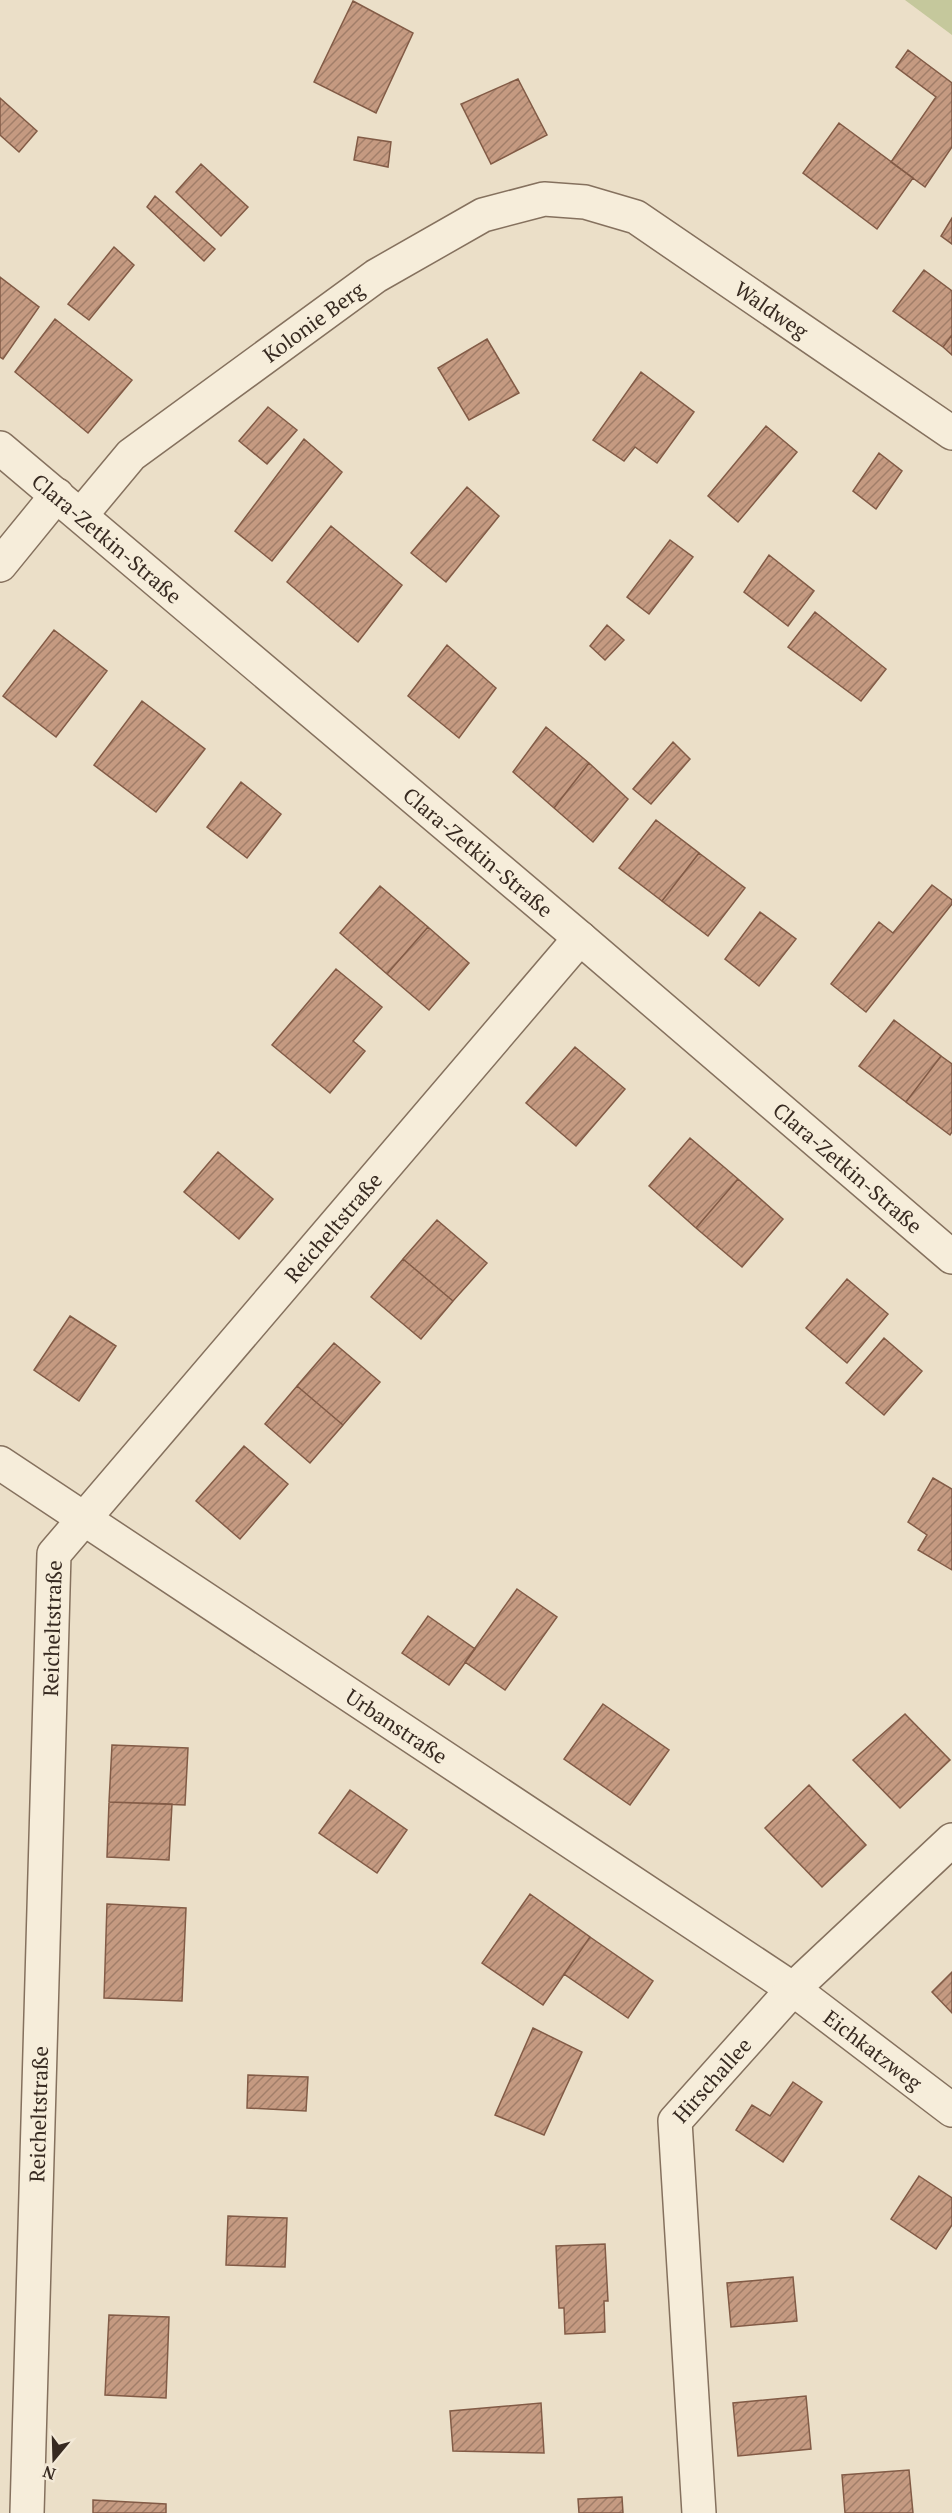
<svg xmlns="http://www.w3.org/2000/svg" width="952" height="2513" viewBox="0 0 952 2513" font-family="'PT Serif',serif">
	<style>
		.green { fill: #c5c89c }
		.building { fill: url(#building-hatch); stroke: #825b46; stroke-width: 1.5 }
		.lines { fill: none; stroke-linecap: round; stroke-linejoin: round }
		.minor-casing { stroke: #85715e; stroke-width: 36 }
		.minor { stroke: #f6edda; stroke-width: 33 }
		.labels { text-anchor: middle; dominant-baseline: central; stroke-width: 6; stroke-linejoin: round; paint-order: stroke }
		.street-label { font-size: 21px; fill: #372a21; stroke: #f3e9d7 }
	</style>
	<defs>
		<pattern id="building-hatch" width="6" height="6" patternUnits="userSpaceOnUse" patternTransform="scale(1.5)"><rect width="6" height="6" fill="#c59a81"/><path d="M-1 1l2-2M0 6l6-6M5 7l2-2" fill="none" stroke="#a17e69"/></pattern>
	</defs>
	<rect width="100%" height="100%" fill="#ebdfc8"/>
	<path class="green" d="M905,0H952V35Z"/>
	<path class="building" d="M353,1L413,33L376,113L314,82Z
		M908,50L952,83V147L925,187L891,162L936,97L896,67Z
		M518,79L547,135L491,164L461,104Z
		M0,98L37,131L19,152L0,135Z
		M839,123L913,178L877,229L803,173Z
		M358,137L391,142L388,167L354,160Z
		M201,164L248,207L221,236L176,192Z
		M155,196L215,249L204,261L147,207Z
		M952,218V244L941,236Z
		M114,247L134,265L89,320L68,304Z
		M924,270L952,291V335L943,347L893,311Z
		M0,277L39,307L3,359L0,357Z
		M55,319L132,380L88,433L15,372Z
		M952,335V355L943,347Z
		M487,339L519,393L469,420L438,368Z
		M641,372L694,412L657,463L635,447L624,461L593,440Z
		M268,407L297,430L267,464L239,441Z
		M766,426L797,452L738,522L708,496Z
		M304,439L342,472L272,561L235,531Z
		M879,453L902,471L876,509L853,491Z
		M467,487L499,516L446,582L411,553Z
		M331,526L402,585L358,642L287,582Z
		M670,540L693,557L649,614L627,597Z
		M769,555L814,591L788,626L744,592Z
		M815,612L886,669L861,701L788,647Z
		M607,625L624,640L605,660L590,646Z
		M54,630L107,671L56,737L3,696Z
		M447,645L496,688L459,738L408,696Z
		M142,701L205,749L156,812L94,765Z
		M546,727L589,763L554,808L513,772Z
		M673,742L690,759L651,804L633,789Z
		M589,763L628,799L593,842L554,808Z
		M241,782L281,814L247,858L207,827Z
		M656,820L699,853L662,901L619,868Z
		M699,853L745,888L708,936L662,901Z
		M932,885L952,900V904L866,1012L831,984L879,922L893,933Z
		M380,886L428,927L387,974L340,933Z
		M760,912L796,939L759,986L725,959Z
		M428,927L469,963L429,1010L387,974Z
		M336,969L382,1007L353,1041L365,1051L330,1093L272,1045Z
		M894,1020L941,1056L906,1102L859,1066Z
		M575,1047L625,1089L576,1146L526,1103Z
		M941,1056L952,1064V1132L950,1135L906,1102Z
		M690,1138L738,1179L696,1228L649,1186Z
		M218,1152L273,1199L239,1239L184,1192Z
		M738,1179L783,1219L742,1267L696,1228Z
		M437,1220L487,1263L453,1301L403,1259Z
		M403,1259L453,1301L421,1339L371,1297Z
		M847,1279L888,1314L847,1363L806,1328Z
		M70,1316L116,1346L79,1401L34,1370Z
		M884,1338L922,1371L884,1415L846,1383Z
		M334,1343L380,1382L343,1425L297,1386Z
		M297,1386L343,1425L310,1463L265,1424Z
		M244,1446L288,1484L240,1539L196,1501Z
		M933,1478L952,1489V1570L918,1550L927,1535L908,1522Z
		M517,1589L557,1617L505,1690L465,1662Z
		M428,1616L475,1649L449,1685L402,1653Z
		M603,1704L669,1750L630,1805L564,1759Z
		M905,1714L950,1760L900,1808L853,1760Z
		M112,1745L188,1748L185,1805L109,1802Z
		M809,1785L866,1845L822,1887L765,1828Z
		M350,1790L407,1830L377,1873L319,1833Z
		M109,1802L172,1804L169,1860L107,1857Z
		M530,1894L590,1937L543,2005L482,1963Z
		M107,1904L186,1908L182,2001L104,1998Z
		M590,1937L653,1981L628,2018L564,1974Z
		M952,1972V2013L932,1992Z
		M533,2028L582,2052L544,2135L495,2115Z
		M248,2075L308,2077L306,2111L247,2108Z
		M793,2082L822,2102L783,2162L736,2130L752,2105L770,2116Z
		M919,2176L952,2198V2225L936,2249L891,2219Z
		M228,2216L287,2218L285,2267L226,2265Z
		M605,2244L608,2301H604L605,2332L565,2334L564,2308H559L556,2246Z
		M793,2277L797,2321L731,2327L727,2283Z
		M109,2315L169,2317L166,2398L105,2395Z
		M806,2396L811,2449L738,2456L733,2403Z
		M541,2403L544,2453L453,2451L450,2411Z
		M909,2470L913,2513H845L842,2475Z
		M622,2497L623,2513H579L578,2499Z
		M93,2500L166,2504V2513H93Z"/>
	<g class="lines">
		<defs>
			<g id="minor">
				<path id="s1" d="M0,448L580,938L952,1257"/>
				<path id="s2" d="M81,515L131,455L376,276L483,215L544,199L585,202L636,217L952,433"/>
				<path d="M0,565L57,495"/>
				<path id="s3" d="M0,1463L793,1989L952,2110"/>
				<path id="s4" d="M27,2513L54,1554L580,938"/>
				<path id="s5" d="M699,2513L675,2121L793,1989L952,1840"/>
			</g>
		</defs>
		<use href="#minor" class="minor-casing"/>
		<use href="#minor" class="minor"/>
	</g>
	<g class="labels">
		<g class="street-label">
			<text stroke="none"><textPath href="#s2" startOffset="826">Waldweg</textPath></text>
			<text stroke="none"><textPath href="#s2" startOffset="304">Kolonie Berg</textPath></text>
			<text stroke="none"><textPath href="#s1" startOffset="140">Clara-Zetkin-Straße</textPath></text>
			<text stroke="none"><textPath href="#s1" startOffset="626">Clara-Zetkin-Straße</textPath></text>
			<text stroke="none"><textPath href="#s1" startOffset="1112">Clara-Zetkin-Straße</textPath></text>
			<text stroke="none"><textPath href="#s4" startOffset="1389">Reicheltstraße</textPath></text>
			<text stroke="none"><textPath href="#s4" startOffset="885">Reicheltstraße</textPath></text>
			<text stroke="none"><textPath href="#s3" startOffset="476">Urbanstraße</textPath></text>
			<text stroke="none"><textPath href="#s3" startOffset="1052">Eichkatzweg</textPath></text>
			<text stroke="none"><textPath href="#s5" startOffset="448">Hirschallee</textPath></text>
			<text stroke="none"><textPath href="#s4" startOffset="399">Reicheltstraße</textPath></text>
		</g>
	</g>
	<g transform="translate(54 2459) rotate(199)" stroke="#f3e9d7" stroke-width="4.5" paint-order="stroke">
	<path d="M0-4.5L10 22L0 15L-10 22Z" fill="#372a21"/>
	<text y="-9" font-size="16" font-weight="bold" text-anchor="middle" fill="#372a21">N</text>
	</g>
</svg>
